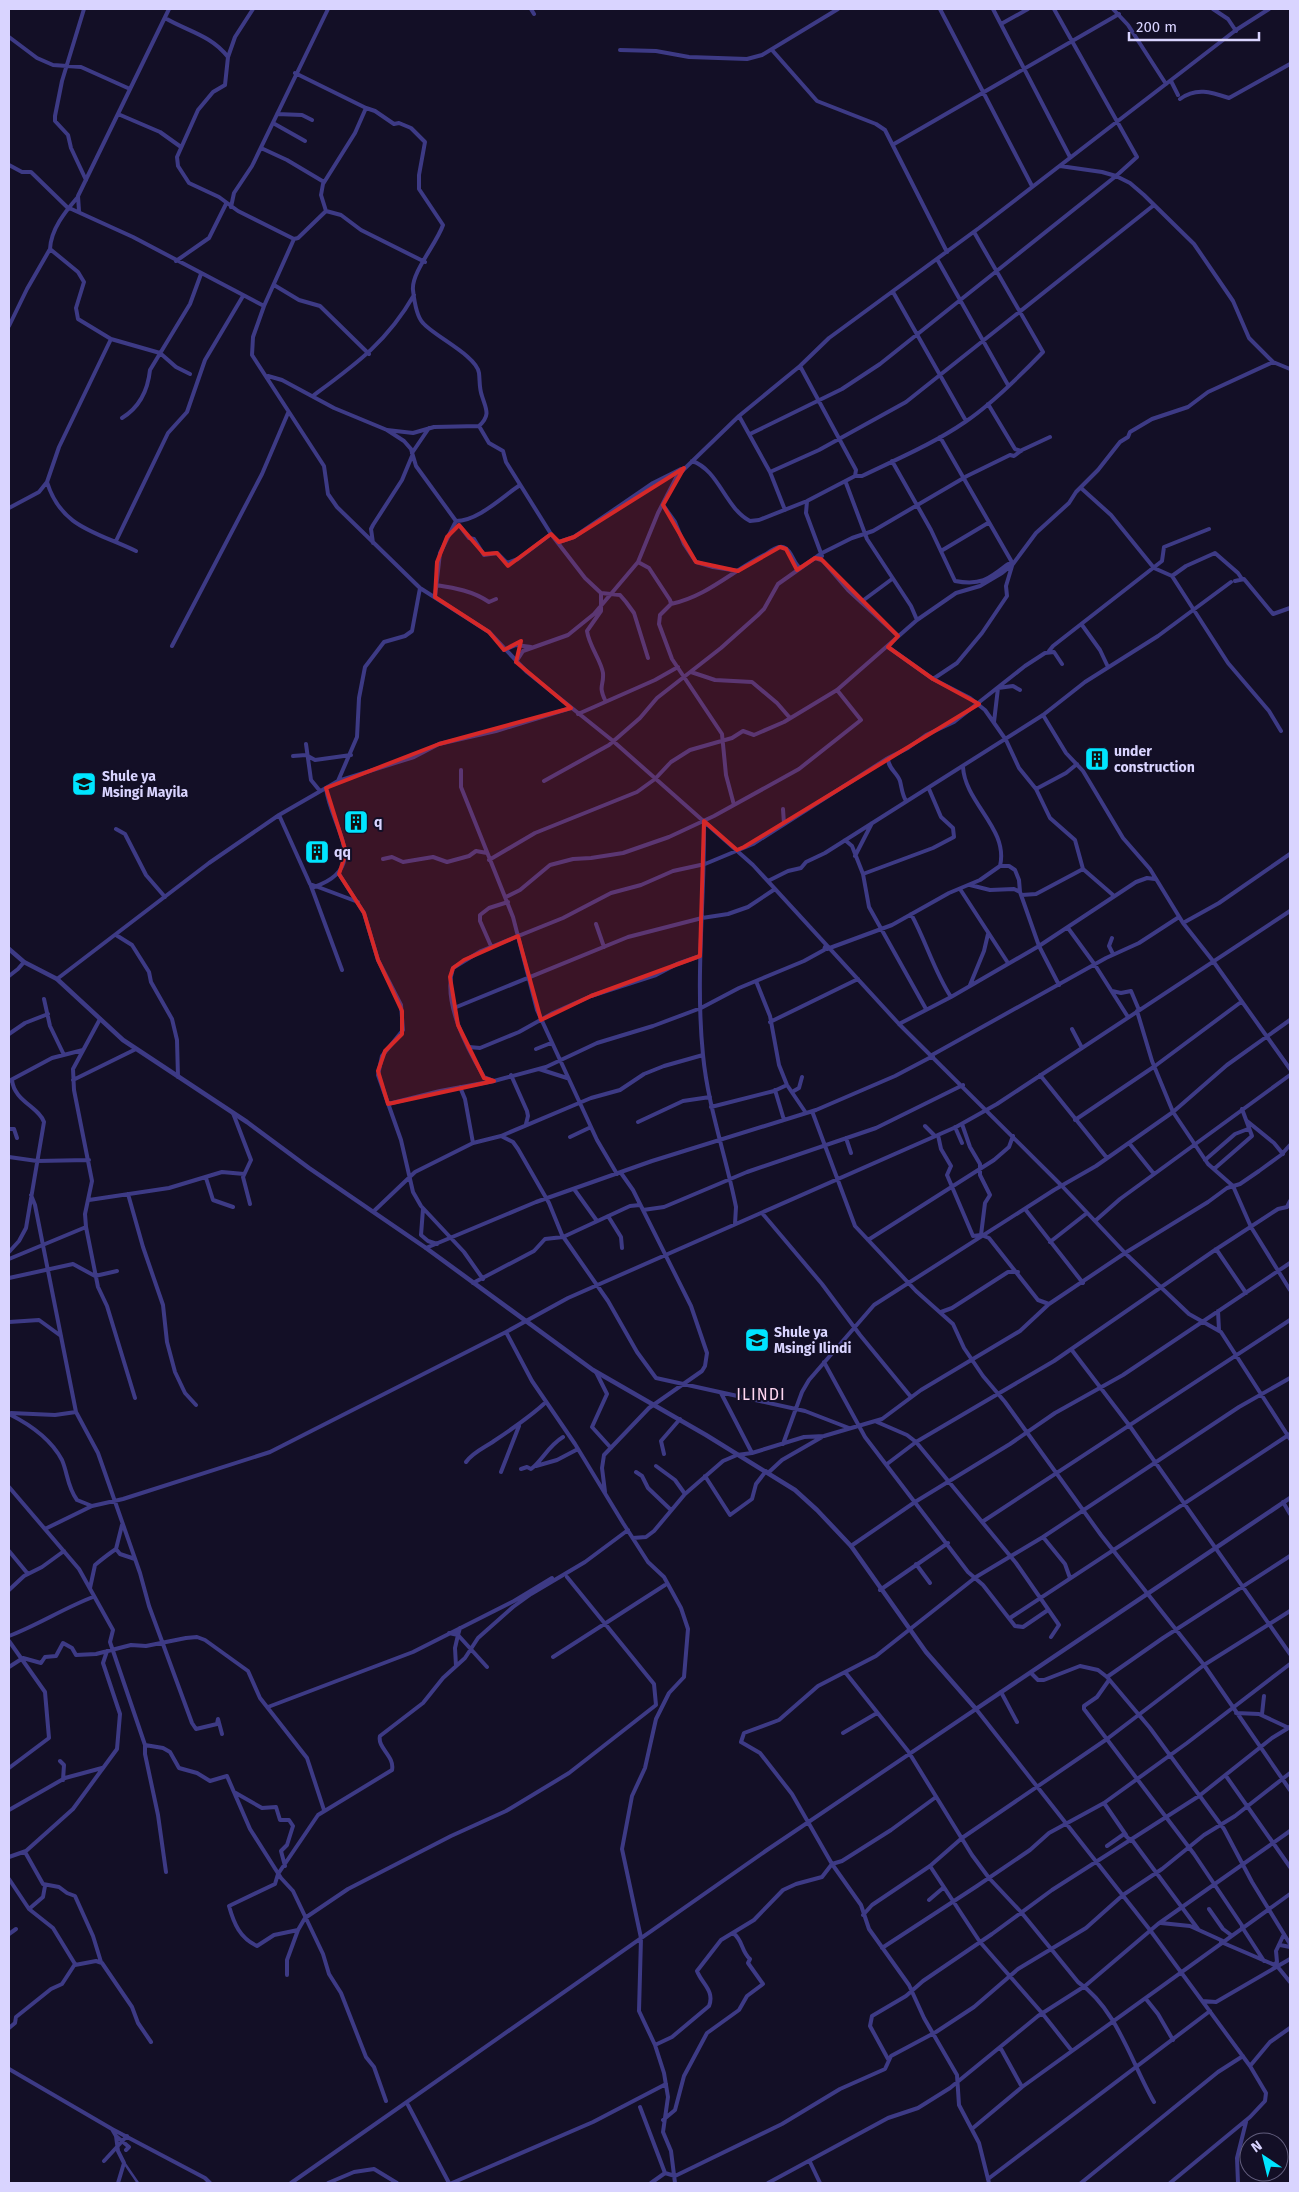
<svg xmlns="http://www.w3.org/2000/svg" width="1299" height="2192" viewBox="0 0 1299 2192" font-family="'Fira Sans',sans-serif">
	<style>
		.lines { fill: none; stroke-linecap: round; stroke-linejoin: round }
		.pedestrian { stroke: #3d3a85; stroke-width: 2.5 }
		.minor { stroke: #3d3a85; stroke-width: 4 }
		.tertiary { stroke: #3d3a85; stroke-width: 4.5 }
		.marked { fill: #d62828; fill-opacity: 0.2; stroke: #d62828; stroke-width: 4; stroke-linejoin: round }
		.labels { text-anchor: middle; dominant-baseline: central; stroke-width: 4; stroke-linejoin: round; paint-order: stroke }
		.poi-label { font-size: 14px; font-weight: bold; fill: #d9d4ff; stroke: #130f26; text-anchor: start }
		.quarter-label { font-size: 16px; letter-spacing: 1px; fill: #ffd6f0; stroke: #130f26 }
	</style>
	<rect width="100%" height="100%" fill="#130f26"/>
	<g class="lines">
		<path class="pedestrian" d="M125,2164L138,2183"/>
		<path class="minor" d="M84,9L62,81L55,116V121L68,135L71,148L86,180
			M531,9L534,14
			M940,9L1032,186
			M993,9L1070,157
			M1113,9L1128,25L1166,84
			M1213,9L1228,19L1236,31
			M165,18C187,31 211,35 228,57L225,85L213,92L198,110L177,157L178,166L189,183L219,197L238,211L294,239L298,238L326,211
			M1001,24L1028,9
			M9,37L37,58L53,65L81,67L130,89
			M620,50L656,51L689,57L747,59L762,55L838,9
			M772,50L817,101L876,124L885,130L947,252
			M228,57L235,37L253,9
			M295,73L366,108L375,111L394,124L399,123L411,128L425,142L419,175V189L443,225C437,243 411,273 413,290C414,299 417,317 423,323C434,336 477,356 479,373C480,381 479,388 482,396C486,409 491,415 479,426
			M1171,81L1178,95
			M1180,99C1196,87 1211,92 1229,98L1290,64
			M118,114L160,132L181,147
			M277,114L302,115L312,120
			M273,123L305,141
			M894,144L1119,14
			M261,148L287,160L324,182
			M9,165L22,172H31L67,207L133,237L264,306L253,337L252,355L324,466L328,494L337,507L420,588L489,632L527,672L613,741L753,865L899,1024L1062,1186L1125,1253L1189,1314L1221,1332L1290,1439
			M1060,166L1102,172L1116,176L1130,183L1144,195L1194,244L1233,301L1249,338L1273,362L1290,369
			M77,198C65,212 51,229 50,249L78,272L84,282L76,308L78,319L111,339L160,353L176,367L190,374
			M231,207L234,193L252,166L328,9
			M79,211L78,196L169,9
			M326,211L321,195L323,184L355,133L366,108
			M326,211L341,215L361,230L425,262
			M937,259L1008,385
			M176,261L209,238L226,204
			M274,285L299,300L320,306L369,354
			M893,292L966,421
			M264,306L294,239
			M9,326L27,289L50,249
			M268,376L282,380L334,408L387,430L404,441L411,449L416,466L456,521L440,553L435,597
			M314,395C356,364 387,342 414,295
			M988,404L1015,449L1021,451
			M739,416L770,472L785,510
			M122,418C140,407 148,389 150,370L190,304L201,274
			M387,430L413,433L434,427L479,426L489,443L503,451L506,462L551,534L585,578L601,593L620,595L626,602L634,613L648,658
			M750,434L842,389L880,364L1116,176L1137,157L1054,9
			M940,437L1013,564
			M412,453L429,428
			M692,461C719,470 725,508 750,521L759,520L807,501L855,476L856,470L800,366
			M892,461L931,530L955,581C981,586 989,579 1008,564H1013
			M770,472L819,450L906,402L1154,205
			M855,476H862C897,459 933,444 965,422C993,403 1019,377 1043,352L974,232
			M47,482C61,528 97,532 136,551
			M846,483L867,539L911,606L917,620
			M1081,488L1111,515L1154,568L1172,576L1228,663L1269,711L1281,731
			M807,501L806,513L822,556
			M663,505L675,522L684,544L696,562L713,567L738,571
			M9,508L39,492L47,482L59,447L111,339
			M456,521C478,521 502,497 520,485
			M459,525L469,538L474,539L484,555L497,553L507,563L518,559L551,534
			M116,541L168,433L187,412L205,360L243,296
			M559,542L574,537L653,483L681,469
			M373,543L371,529L373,525L402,480L412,456
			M941,551L988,523
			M815,558L823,561L848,590L898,636
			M638,562L649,568L670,600L671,604L660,615L659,624L672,659L722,734L726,775L734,805
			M1172,576L1186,566L1215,553L1238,573L1242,579
			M1235,581L1244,579L1273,614L1290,608
			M436,585C455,588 473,591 489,602L496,599
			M601,593V611L587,631C589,646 601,660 603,673C604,686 598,685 605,700
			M861,602L892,579
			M671,604C708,596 733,570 766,554C770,551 778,545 783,547C792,550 793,563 800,568
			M1082,625L1100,650L1108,667
			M172,646L262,474L288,413
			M888,647L933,679L970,698L985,710L1006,740L1019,768L1036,789L1050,818L1075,840L1083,869
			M504,650L516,645L531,647
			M1049,651L1053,646L1162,561L1164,547L1209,529
			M516,662L523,651L568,635L594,614L638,562L658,513L677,476L739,416L800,366L829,338L979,228L1236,30L1269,9
			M691,672L715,680L752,682L777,703L790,718
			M933,679L957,663L982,633L1007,596L1006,586L1012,566
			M578,714L655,680L678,667
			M1043,715L1066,753L1083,771L1123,838L1150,869L1183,923L1213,961L1290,1069
			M994,722L998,688L1013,686L1020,690
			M306,744L311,780L320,791
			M293,756L306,755L315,760L351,755
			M888,758C888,769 897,772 900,781C902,789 902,794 906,801
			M963,767C965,803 1009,829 1000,866
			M461,770V787L513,917L537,1010L597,1140L617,1174
			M338,781L357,737L359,698L365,667L384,642L405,636L412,631L420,588
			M544,781L609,745L640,718L657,698L721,648L758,615L764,609L778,584L822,553L852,538L873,531L967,476L1010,455L1014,456L1022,450L1050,437
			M1036,789L1066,773L1077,764
			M783,809L784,824
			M279,815L310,884L358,902
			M704,821C705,899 695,977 703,1055C708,1107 726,1156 736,1207L735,1224
			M116,829L125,834L146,875L165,897
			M845,840L852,846L863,874L869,907L926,1009
			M855,856L872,823
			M383,859L392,857L403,862L433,857L447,862L469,856L476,851L487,853
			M489,860L535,833L637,792L655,779L671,762L690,750L732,738L743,731L754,735L784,722L837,690L917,620L956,593L980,586L1002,573L1013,564L1036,533L1069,503L1076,492L1098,470L1120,442L1128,437L1130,432L1152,419L1188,407L1208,392L1273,362
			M339,874L364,913L378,960L401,1005L403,1030L382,1056L378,1075L401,1140L413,1192L421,1206L464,1252L483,1279
			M863,874L933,848L954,837L953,828L941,817L929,789
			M768,881L788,871L801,868L806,862L825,853L1043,715L1085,682L1158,636L1231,582
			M970,885L990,890L1014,889L1020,892L1039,946L1059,985
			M311,886L342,970
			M314,887C372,867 331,828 326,788
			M960,889L1008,963
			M1022,895L1036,894L1083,869L1113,895
			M506,897L520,890L550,865L573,859L591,858L623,853L669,837L714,816L799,769L861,720L837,690
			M911,914C926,941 934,971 951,997
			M1183,923L1219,903L1290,854
			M596,924L604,947
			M1068,928L1095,965L1128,1017
			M116,935L132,945L149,972L151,982L172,1019L177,1040L178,1077
			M1112,938L1109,946L1113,954
			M491,946L480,921V915L489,908L508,902
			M9,976L18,969L24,962
			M57,979L209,863L279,815L338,781L414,757L439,744L496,731L571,708
			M756,981L770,1016L779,1065L787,1085L806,1113
			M970,985L984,951L988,934
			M1112,991L1121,993L1131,991L1139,1010
			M44,999L50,1026L64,1055
			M454,1008L628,937L702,918L728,914L748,907L775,889
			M1137,1011L1152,1061L1173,1112L1208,1164L1233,1186L1251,1227L1290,1290
			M100,1019L73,1069L74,1090L92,1181L85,1214L86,1227L98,1287L107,1306L135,1398
			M770,1022L858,979
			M899,1024L951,997L1039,946L1136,882L1147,878L1155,879
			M1072,1029L1082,1048
			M9,1034L25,1023L48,1014
			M469,1047L480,1048L519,1032L553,1013L591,996L656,975L677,964L700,956
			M536,1049L551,1043
			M932,1055L1106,958L1139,943L1179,917
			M539,1069L567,1078
			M511,1075L527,1111L528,1116L526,1124
			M1040,1075L1107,1158
			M73,1080L136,1049
			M9,1081L52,1058L83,1050
			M494,1081L484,1077C467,1048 442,1002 453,968L481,951L563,918L611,893L641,885L673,871L705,864L753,844L888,758L908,748L926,735L954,722L1025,666L1045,653L1054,652L1062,664
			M460,1087L465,1099L473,1143
			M775,1090L784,1120
			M792,1092L799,1088L802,1077
			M388,1104L440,1091L494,1081L546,1067L597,1043L653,1026L701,1008L739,988L804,961L824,950L825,947L827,949L892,925L949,893L980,880L1000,866H1009L1015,870L1019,880L1020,892
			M711,1107L774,1091L787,1085
			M812,1111L855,1226L916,1291L953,1324L964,1348L983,1376L1005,1402L1101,1535L1204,1665L1290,1790
			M233,1113L251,1160L243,1177L250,1204
			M1075,1120L1155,1066L1241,1002
			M1247,1121L1274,1143L1283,1154
			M638,1122L683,1101L710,1097
			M962,1124L970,1147L980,1164V1175L990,1195L985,1203L981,1235
			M925,1126L935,1136
			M955,1127L962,1143
			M9,1129H14L17,1138
			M938,1135L941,1149L951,1166L947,1175L973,1236L981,1235L989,1238L1038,1300L1049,1304
			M501,1136L513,1142L518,1149L549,1203L562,1235L608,1301L637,1352L656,1378L805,1411L849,1428
			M570,1137L591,1127
			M846,1138L851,1153
			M1129,1143L1154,1174
			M9,1157L37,1161L89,1160
			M1205,1160L1235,1134L1248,1129
			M1214,1169L1252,1136L1242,1109
			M206,1178L213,1200L233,1207
			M574,1189L597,1221
			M128,1194L143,1247L163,1305L167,1342L175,1372L185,1393L196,1405
			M31,1195L35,1205L76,1412L98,1453L140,1573L149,1606L192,1723L196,1729L217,1724L218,1719L222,1734
			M89,1200L169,1188L222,1172L244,1174
			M423,1209L421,1235L428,1241L437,1244
			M1025,1209L1083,1283
			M643,1210L664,1207L747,1172L876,1128L963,1085
			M374,1211L415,1172L473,1143L501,1136L591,1098L620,1090L644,1074L664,1066L703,1055
			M762,1213L822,1284L860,1335L911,1397
			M608,1216L621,1237L622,1248
			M1095,1221L1120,1199L1290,1075
			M868,1240L994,1160L1009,1147L1013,1136
			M1050,1242L1087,1213
			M426,1248L536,1202L652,1161L816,1110L895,1076L933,1056
			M1216,1249L1246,1293
			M9,1252L19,1241L26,1228L44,1122C39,1107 14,1101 12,1080
			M9,1259L86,1227
			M9,1278L73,1264L95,1276L117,1271
			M473,1283L534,1251L545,1239L563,1237L630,1206L640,1205
			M1218,1311L1219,1330
			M941,1312L952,1308L1008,1272H1018
			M9,1322L39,1320L61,1336
			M506,1332L532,1381L575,1444L623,1523L648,1562L664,1577L681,1608L688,1629L684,1677L669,1693L656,1719L645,1768L632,1796L622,1849L641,1938L639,2011L655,2045L664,2073L668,2097L663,2132L671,2151L675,2183
			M1071,1349L1129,1425L1290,1654
			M824,1362L865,1437L968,1572L983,1585L1015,1626L1023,1627L1048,1610
			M596,1372L607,1394L592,1427L611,1448
			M721,1393L752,1453
			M11,1413L55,1415L76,1412
			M9,1414C29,1424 51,1439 62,1460C68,1474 67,1486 77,1500L92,1506
			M877,1422L907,1435L916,1442L1016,1563L1059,1625L1051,1637
			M783,1444L802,1392L809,1380L874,1305L1054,1190L1096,1166L1173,1112L1227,1065L1290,1020
			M664,1454L661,1441L680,1419
			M466,1462C473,1452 484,1448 494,1441C512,1429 530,1417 546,1402
			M887,1464L916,1442L1054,1361L1215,1250L1278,1209L1287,1207L1290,1201
			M536,1466L557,1460L578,1449
			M656,1466L675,1480L685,1494
			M521,1469L527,1467L531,1469C542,1461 548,1446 563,1437
			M501,1472L519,1426
			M636,1472L642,1476L648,1488L671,1510
			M768,1473L782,1460L822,1437
			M705,1476L730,1515L752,1499L756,1484L766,1471
			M9,1487L79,1569L113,1630L110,1642L145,1745L163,1748L170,1752L179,1768L197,1773L210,1781L227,1776L250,1829L281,1878L293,1891L323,1954L329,1974L341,1993L366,2057L374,2067L386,2101
			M605,1492L602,1468L604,1455L649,1408L702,1371L705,1366L707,1353L691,1306L633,1190L621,1173
			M1283,1502L1290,1514
			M982,1522L1290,1320
			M45,1529L92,1506L123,1499L270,1452L506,1332L568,1298L956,1127L997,1104L1290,911
			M1043,1537L1065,1564L1070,1578
			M633,1538L646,1537L654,1531L685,1494L723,1461L737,1455L752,1453L804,1437L824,1436L882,1419L921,1390L1020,1331L1049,1304L1125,1253L1208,1202L1227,1188L1240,1184L1259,1171L1281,1155L1290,1145
			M851,1546L915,1502L1010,1444L1055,1413L1123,1375L1290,1263
			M116,1549L122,1525
			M9,1551L28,1574
			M916,1564L930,1583
			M90,1588L95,1565C101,1560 110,1553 116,1549L120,1554L135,1559
			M9,1590L24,1576L42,1567L64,1551
			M880,1590L948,1543
			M1010,1618L1290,1434
			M460,1628L458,1635L487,1667
			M449,1633L458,1635L455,1648L456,1666
			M9,1636C38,1625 64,1608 93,1597
			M9,1641L45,1692L49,1738L9,1768
			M553,1657L665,1585
			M9,1667L23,1658L41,1663L45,1657L56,1656L63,1643L72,1648L76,1655L96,1654L131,1645L146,1646L186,1638L197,1637L205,1640L248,1671L260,1698L307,1758L324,1810
			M845,1672L908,1751L972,1855L989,1878L1021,1912L1078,1982C1117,2009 1131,2062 1154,2102
			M1031,1673L1038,1680H1044L1080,1666L1098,1670L1107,1677L1150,1728L1224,1829L1252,1882L1290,1944
			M1107,1677L1163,1638L1290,1556
			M1109,1680L1097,1697L1084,1706V1709L1194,1854L1243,1927
			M1001,1692L1017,1722
			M268,1707L413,1652L514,1601L552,1578
			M1236,1713L1259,1714L1289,1728
			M1262,1714L1264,1696
			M843,1733L877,1713
			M145,1745V1754L158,1815L166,1872
			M60,1761L64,1765L63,1780
			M1226,1776L1290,1867
			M234,1792L262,1808L276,1807L280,1820H289L293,1826L287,1845L281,1851L285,1866
			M1104,1803L1126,1835
			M9,1810L65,1778L102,1768
			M1132,1840L1198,1929
			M1107,1846L1124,1834L1131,1841
			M25,1852L43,1884L59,1887L67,1893L75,1896L93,1936L101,1962
			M9,1857L26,1851L73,1809L117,1749L120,1714L103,1663L107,1651
			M930,1866L980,1942L1042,2013L1072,2051
			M9,1879L29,1909L53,1928L75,1964L62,1984L51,1989L16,2017L15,2023L9,2028
			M929,1900L943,1888
			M29,1909L43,1897L45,1886
			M1209,1909L1223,1929L1231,1935
			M863,1915L872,1905L930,1866L962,1838L1107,1739L1204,1665L1290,1611
			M1161,1923L1190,1926L1223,1941
			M1242,1927L1264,1961
			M298,1930L305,1918L348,1889L451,1836L506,1811L569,1773L656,1705L654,1684L567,1577
			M9,1934L16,1929
			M1221,1942L1277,1966L1290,1982
			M1280,1945L1290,1947
			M882,1948L977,1886L1030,1850L1049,1833L1104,1803L1187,1743L1290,1664
			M75,1965L96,1961L102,1963L132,2007L138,2023L151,2042
			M1274,1965L1277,1962L1276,1951L1284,1934
			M287,1975V1960L298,1930L274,1935L257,1946C240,1938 234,1924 229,1906L275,1884L278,1874L318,1815L392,1770C395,1756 377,1748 380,1736L423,1703L443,1678L465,1658L478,1638L513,1607L531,1594L585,1562L628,1530
			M1146,1999L1158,2014L1173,2040
			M1202,2001L1216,2002L1290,1959
			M655,2045L672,2037L709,2006C715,1991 702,1984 697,1971L721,1940L754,1920L783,1890L796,1884L822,1877L832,1864L842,1861L891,1830L936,1797
			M1000,2047L1022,2087
			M888,2059L870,2026L872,2016L906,1996L923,1981L992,1934L1052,1890L1199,1796L1272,1738L1290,1727
			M1250,2066L1270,2042L1290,2028
			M9,2069L112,2129L205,2178L210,2183
			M408,2105L449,2183
			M640,2107L665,2173
			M663,2120L675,2110L684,2076L707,2033L739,2010L747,1996L763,1984L748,1963L750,1959C741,1951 743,1940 733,1933
			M973,2128L1022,2087L1290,1894
			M112,2129L116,2136L129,2147L126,2150
			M116,2136L118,2151L124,2163L118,2183
			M104,2161L127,2136
			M810,2162L820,2183
			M988,2179L1210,2011
			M291,2183L767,1850L976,1709L1150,1930L1250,2066L1266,2093L1265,2101L1250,2117L1170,2183
			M328,2183L354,2172L374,2169L397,2183
			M452,2183L593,2122L666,2084
			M651,2183L665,2173L675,2176L782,2124L840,2089L885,2069L891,2056L936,2032L974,2007L1018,1969L1086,1928L1123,1895L1162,1869L1204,1835L1235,1816L1290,1773
			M768,2183L888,2118L918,2108L950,2088L1038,2016L1085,1986L1158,1924L1290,1831
			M989,2183L979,2143L959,2105L957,2075L924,2018L909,1985L869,1929L861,1905L832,1864L792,1794L760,1753L741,1742L744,1733L779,1720L818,1686L876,1656L976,1577L1043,1537L1239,1407L1290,1378
			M1081,2183L1218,2072L1243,2056
			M1238,2183L1237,2158L1246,2122"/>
		<path class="tertiary" d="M9,949L24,962L57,979L123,1040L247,1122L309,1168L426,1248L593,1370L706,1435L795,1490L817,1510L851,1546L926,1652L976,1709L1290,1498"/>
	</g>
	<path class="marked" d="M684,468L663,505L696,562L738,571L780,547L786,549L797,570L815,558L821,559L898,636L888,647L933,679L979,704L744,847L737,850L704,821L700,956L591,996L541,1020L518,936L464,960L453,968L450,977L458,1025L484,1078L494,1081L388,1104L378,1071L385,1051L402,1034V1011L378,960L364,913L339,874L346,852L326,788L439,744L571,708L516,662L521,641L504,650L489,632L435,597L437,562L447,537L459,525L484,554L497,553L508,566L551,534L559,542L574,537Z"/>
	<defs>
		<symbol id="building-square" viewBox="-11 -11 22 22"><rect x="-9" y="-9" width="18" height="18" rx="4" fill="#00e5ff" stroke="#130f26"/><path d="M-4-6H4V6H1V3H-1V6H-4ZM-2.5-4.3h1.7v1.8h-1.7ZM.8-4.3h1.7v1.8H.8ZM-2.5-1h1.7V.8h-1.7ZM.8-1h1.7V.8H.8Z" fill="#111"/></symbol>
		<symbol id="school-square" viewBox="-11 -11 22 22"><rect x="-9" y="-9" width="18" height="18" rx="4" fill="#00e5ff" stroke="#130f26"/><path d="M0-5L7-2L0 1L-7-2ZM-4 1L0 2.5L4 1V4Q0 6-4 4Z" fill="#111"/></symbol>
	</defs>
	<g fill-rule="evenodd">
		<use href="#building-square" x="1083" y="745" width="28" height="28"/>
		<use href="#school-square" x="70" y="770" width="28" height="28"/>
		<use href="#building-square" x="342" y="808" width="28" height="28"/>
		<use href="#building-square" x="303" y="838" width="28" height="28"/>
		<use href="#school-square" x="743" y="1326" width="28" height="28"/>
	</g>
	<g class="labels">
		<g class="poi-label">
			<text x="1114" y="751">under<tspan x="1114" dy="16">construction</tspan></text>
			<text x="102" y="776">Shule ya<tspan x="102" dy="16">Msingi Mayila</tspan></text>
			<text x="374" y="822">q</text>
			<text x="334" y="852">qq</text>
			<text x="774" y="1332">Shule ya<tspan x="774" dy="16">Msingi Ilindi</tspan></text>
		</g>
		<g class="quarter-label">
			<text x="761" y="1394">ILINDI</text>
		</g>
	</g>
	<rect width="1299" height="2192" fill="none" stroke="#d9d4ff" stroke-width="20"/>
	<g transform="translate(1264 2157) rotate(325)"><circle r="24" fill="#130f26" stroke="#625e7d"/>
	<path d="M0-4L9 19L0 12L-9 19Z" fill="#00e5ff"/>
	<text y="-8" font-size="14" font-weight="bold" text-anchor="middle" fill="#d9d4ff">N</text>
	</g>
	<path d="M1129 32v8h130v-8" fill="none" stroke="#d9d4ff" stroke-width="2.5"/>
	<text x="1136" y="32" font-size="15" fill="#d9d4ff" stroke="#130f26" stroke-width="4" paint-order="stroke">200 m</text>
</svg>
